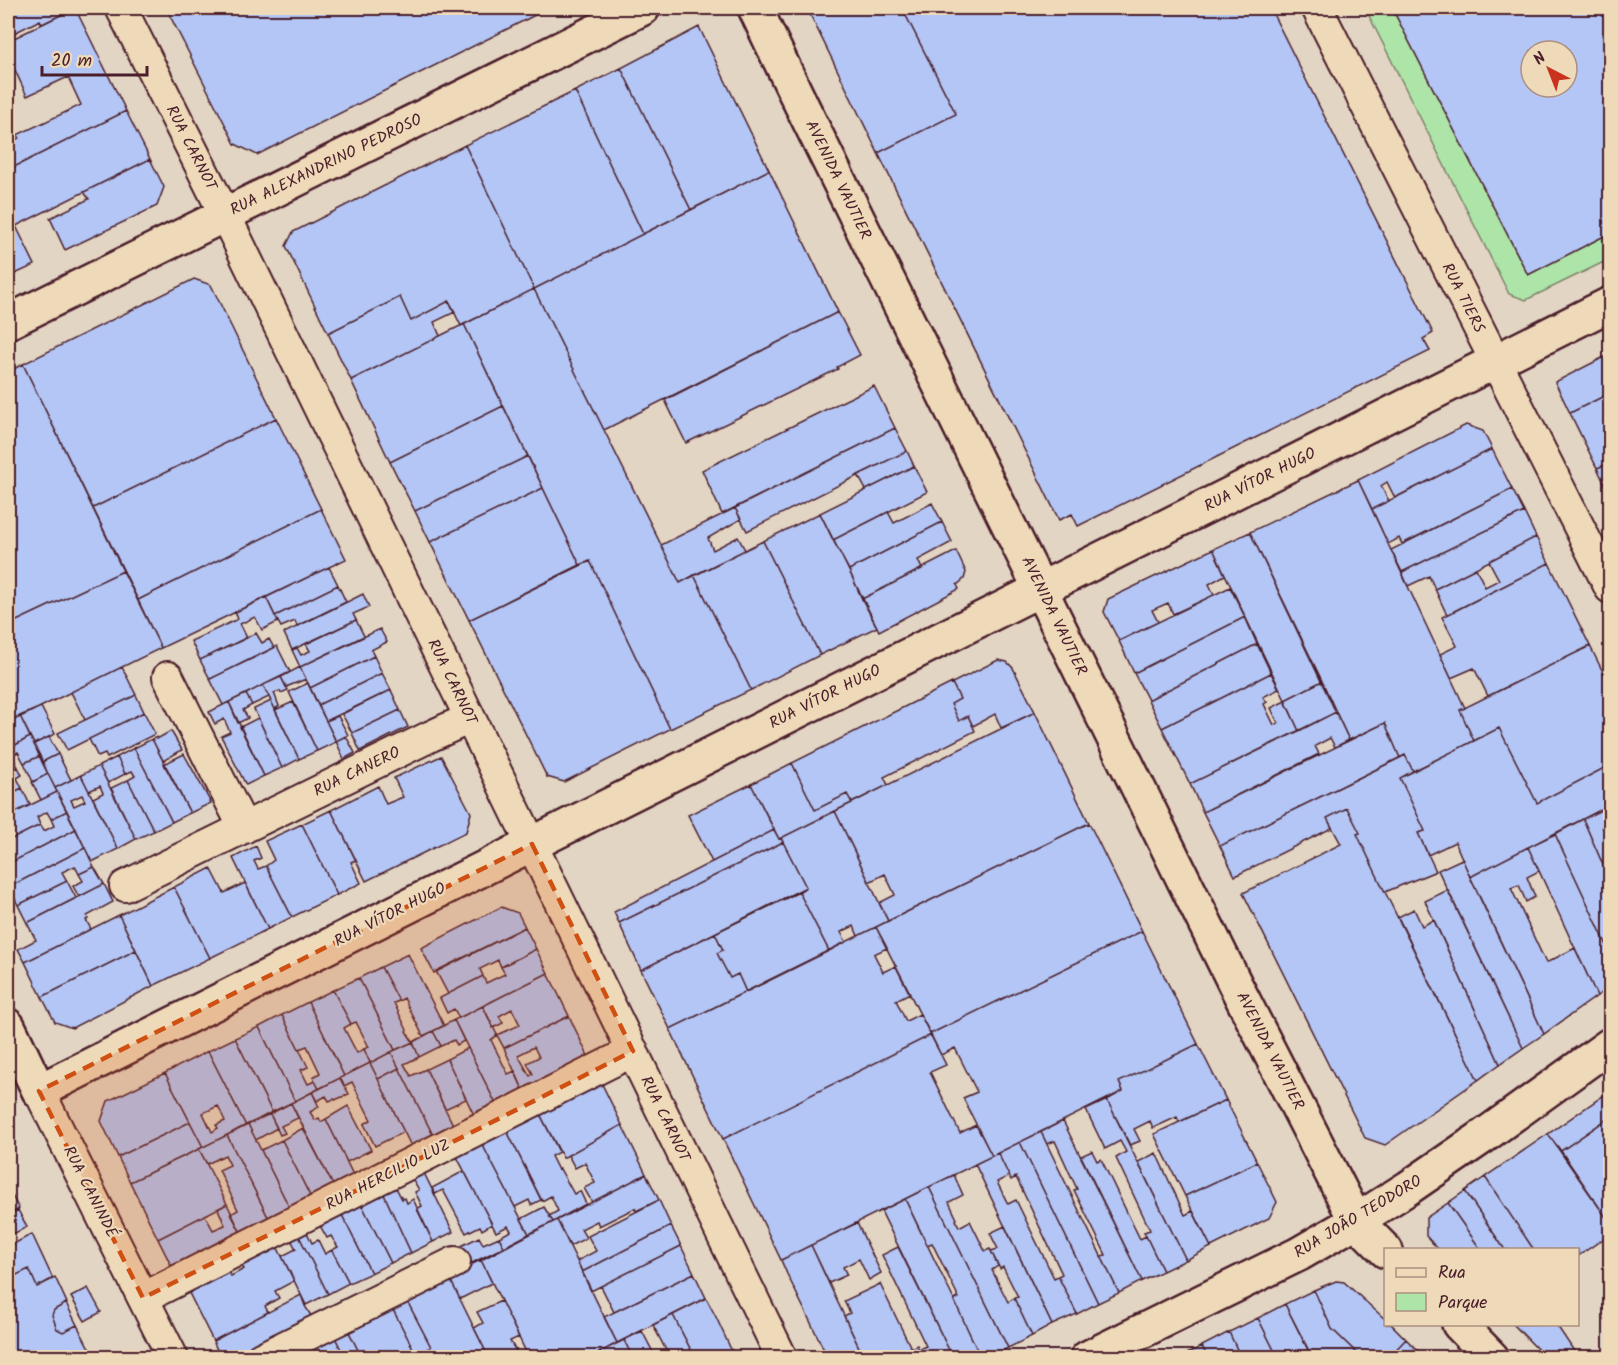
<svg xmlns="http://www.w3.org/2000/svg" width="1618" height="1365" viewBox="0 0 1618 1365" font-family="Kalam,sans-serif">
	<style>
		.green { fill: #ade4a7; stroke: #7c8269; stroke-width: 1.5 }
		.building { fill: #b3c6f5; stroke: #4a1f2b; stroke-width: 1.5; fill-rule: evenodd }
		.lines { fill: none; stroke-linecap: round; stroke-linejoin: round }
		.street-casing { stroke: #4a1f2b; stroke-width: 34 }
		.secondary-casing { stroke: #4a1f2b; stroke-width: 38 }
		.street { stroke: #eed9b8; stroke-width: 30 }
		.secondary { stroke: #eed9b8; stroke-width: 33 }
		.marked { fill: #d05011; fill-opacity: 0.2; stroke: #d05011; stroke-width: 4.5; stroke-dasharray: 12 8; stroke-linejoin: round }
		.labels { text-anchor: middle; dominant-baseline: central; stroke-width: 4.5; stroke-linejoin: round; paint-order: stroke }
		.street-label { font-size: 16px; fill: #4a1f2b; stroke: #eed9b8 }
	</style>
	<rect width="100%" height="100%" fill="#e2d5c4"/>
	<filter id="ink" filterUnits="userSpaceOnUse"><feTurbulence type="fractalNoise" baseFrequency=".0167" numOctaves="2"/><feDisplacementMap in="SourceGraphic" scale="12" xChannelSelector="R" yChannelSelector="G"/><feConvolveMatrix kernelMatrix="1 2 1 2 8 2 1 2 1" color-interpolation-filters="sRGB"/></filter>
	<g filter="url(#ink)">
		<path class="green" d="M1365,8H1392L1528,275L1610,233V259L1526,300L1509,294Z"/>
		<path class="building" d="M8,8H75L42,24L40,20L8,36Z
			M75,8L126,111L8,170V143L19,138L17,135L81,105L68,77L27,96L8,55V41Z
			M166,8H549L257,155L235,144Z
			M807,8H902L956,114L878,153Z
			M902,8H1270L1433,333L1423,339L1430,351L1078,526L1072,514L1059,520L878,153L956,114Z
			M1392,8H1610V233L1528,275ZM1531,51H1567V87H1531Z
			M699,27L769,170L691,210L621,68Z
			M621,68L691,210L643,234L575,91Z
			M575,91L643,234L534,289L465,145Z
			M126,111L150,159L8,230V170Z
			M465,145L534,289L461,326L449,301L411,321L400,297L328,333L286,246L293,232Z
			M150,159L164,187L157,206L65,250L50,218L89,199L84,192Z
			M769,170L838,312L604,430L534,289Z
			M16,226L35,265L15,274L8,260V230Z
			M194,279L211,285L276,418L93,508L23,364Z
			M534,289L680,583L694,575L751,690L670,729L590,561L580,565L464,324Z
			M400,297L411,321L449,301L455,312L434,322L440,336L351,380L328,333Z
			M838,312L860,355L837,367L838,369L686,443L665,400Z
			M464,324L503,406L390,462L351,380Z
			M1610,354V393L1570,413L1555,382Z
			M23,364L123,571L8,625V372Z
			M874,386L895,428L722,514L702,470Z
			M1610,393V463L1597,468L1570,413Z
			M503,406L528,456L415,511L390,462Z
			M276,418L321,509L138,600L93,508Z
			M1466,425L1483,431L1492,449L1395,498L1387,482L1381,486L1389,501L1372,509L1358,480Z
			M895,428L907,451L747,531L735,508Z
			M1492,449L1512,489L1402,544L1399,538L1388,544L1372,509Z
			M907,451L914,466L866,490L858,475Z
			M528,456L543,488L430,542L415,511Z
			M1610,463V492L1609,493L1597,468Z
			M914,466L927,492L833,540L820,513Z
			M1358,480L1465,708L1460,710L1474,741L1413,771L1405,755L1400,758L1385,723L1349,740L1250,532Z
			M543,488L580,565L469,620L430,542Z
			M1512,489L1524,512L1402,572L1391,550Z
			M932,503L942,522L849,570L833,540L888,512L894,523Z
			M735,508L741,519L708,538L713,550L738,537L745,550L680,583L661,545Z
			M321,509L346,559L161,648L138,600Z
			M1524,512L1536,537L1435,589L1429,576L1408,586L1402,572Z
			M820,513L877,627L820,655L763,541Z
			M942,522L952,542L918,560L922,569L862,599L849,570Z
			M1250,532L1322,681L1285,700L1213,549Z
			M1536,537L1549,563L1447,615L1435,589L1476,568L1485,587L1499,580L1489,561Z
			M763,541L820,655L751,690L694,575Z
			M1213,549L1225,575L1209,584L1214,595L1173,614L1168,603L1152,610L1158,622L1119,641L1104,612L1108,599Z
			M956,551L966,572L964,579L957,585L959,589L879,631L862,599Z
			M590,561L670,729L564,782L547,777L469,620Z
			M1549,563L1590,646L1488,696L1474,668L1451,678L1440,654L1457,646L1442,617Z
			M329,567L338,585L275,616L266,597Z
			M123,571L161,648L8,723V625Z
			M338,585L346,602L297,626L295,621L281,627L275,616Z
			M1230,587L1245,617L1134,673L1119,641Z
			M363,594L369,607L353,614L356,620L292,650L284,633Z
			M266,597L278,622L262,630L255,617L240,624L247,638L200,660L191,641L238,619L235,612Z
			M1245,617L1257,644L1148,700L1134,673Z
			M356,620L364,636L300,667L292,650L297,648L301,655L310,651L306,644Z
			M380,629L387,642L371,650L374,656L310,688L300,667Z
			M256,633L262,643L269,639L274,648L210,679L200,660Z
			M1257,644L1271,673L1162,728L1148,700Z
			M277,646L290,672L223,705L210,679Z
			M1590,646L1610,686V765L1537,803L1499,728L1474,741L1460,710Z
			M374,656L382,673L318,705L310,688Z
			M998,660L1007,662L1013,668L1035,712L1001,728L995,714L973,726L968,716L959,721L951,704L960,699L952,683Z
			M122,667L136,695L85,720L71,692Z
			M300,667L306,679L286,687L281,677Z
			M382,673L391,690L326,721L318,705Z
			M1271,673L1279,689L1263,697L1267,702L1264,704L1274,725L1278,723L1271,708L1285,701L1299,731L1190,784L1162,728Z
			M281,677L288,690L281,693L280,691L274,693L279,706L275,709L263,685Z
			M1322,681L1336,712L1299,731L1285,700Z
			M308,683L336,742L317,751L289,692Z
			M952,683L960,699L951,704L959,721L968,716L975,731L884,777L888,785L852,803L847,794L815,810L792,763Z
			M263,685L269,697L252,705L246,694Z
			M391,690L400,710L352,733L342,714Z
			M246,694L252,705L243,710L248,718L238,723L229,702Z
			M136,695L144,712L67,750L58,733Z
			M271,701L299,759L282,768L254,709Z
			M229,702L264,776L246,785L221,736L230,732L224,719L215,724L209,712Z
			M293,702L317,751L299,759L275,710Z
			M41,707L55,734L34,744L20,716Z
			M400,710L408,727L360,751L352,733Z
			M144,712L155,734L107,758L105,754L98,757L89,739Z
			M1035,712L1089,823L888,921L879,903L895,895L885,874L869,882L835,811Z
			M1336,712L1349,740L1335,747L1330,738L1315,746L1319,754L1203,812L1190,784Z
			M20,716L30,737L15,745L8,730V723Z
			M338,716L348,735L336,741L326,721Z
			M258,718L282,768L264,776L240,727Z
			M1385,723L1400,758L1220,846L1203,812Z
			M1499,728L1537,803L1610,765V805L1470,877L1455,842L1428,855L1418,833L1425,831L1400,778Z
			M171,731L182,750L163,761L152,739L157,737V739Z
			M346,736L355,753L344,759L336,741Z
			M30,737L40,756L24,763L18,752L12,755L18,767L8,772V749Z
			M49,737L58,754L42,762L34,744Z
			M152,739L190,813L172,822L134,748Z
			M134,748L172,822L154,831L128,780L135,776L132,771L125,774L117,757Z
			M58,754L71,780L55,788L42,762Z
			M184,754L211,803L190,813L164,764Z
			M1405,755L1413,771L1400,778L1425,831L1418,833L1436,871L1385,892L1357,834L1360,833L1347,808L1327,818L1332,828L1235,876L1220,846Z
			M40,756L48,774L33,782L24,763Z
			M441,756L471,813L466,832L366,881L331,810L378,786L386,804L403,797L394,778Z
			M117,757L125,774L108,783L99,766Z
			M792,763L815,810L847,794L852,803L779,839L751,784Z
			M99,766L136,839L118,849L93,798L103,793L100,786L89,791L81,775Z
			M18,767L22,775L17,778L22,788L8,795V772Z
			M48,774L57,792L41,800L32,782Z
			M81,775L118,849L92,862L55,788ZM82,795L85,801L74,806L71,800Z
			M128,780L154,831L136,839L111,788Z
			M751,784L774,830L712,862L688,815Z
			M22,788L30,805L8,816V795Z
			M57,792L67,811L51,819L47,812L37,817L40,825L8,841V816Z
			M1607,807L1610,814V821L1602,826L1609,842L1610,841V881L1583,819Z
			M1347,808L1360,833L1357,834L1385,892L1478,1080L1385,1145L1365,1138L1243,893L1341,844L1327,818Z
			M331,810L356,860L351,862L361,883L337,895L302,824Z
			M67,811L76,829L8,864V841L40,825L44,831L54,826L51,819Z
			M835,811L888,921L858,936L854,926L841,932L846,942L829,951L799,892L806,887L781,838Z
			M1583,819L1610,881V952L1555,834Z
			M1089,823L1142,931L930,1034L876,927Z
			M302,824L337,895L292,917L266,866L274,860L265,841Z
			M76,829L85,848L9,887L8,883V864Z
			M774,830L779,839L781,838L783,842L619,923L614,912Z
			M1555,834L1610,952V987L1597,996L1528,847Z
			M783,842L806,887L641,970L619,923Z
			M256,846L261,858L254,861L258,869L266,866L292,917L268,929L233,858Z
			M1528,847L1539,871L1527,877L1535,897L1526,902L1519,885L1511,888L1546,963L1575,948L1597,996L1544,1034L1470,877Z
			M85,848L94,867L79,874L75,866L62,872L67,881L18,905L9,887Z
			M1462,859L1544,1034L1523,1048L1438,870Z
			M94,867L104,884L79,897L73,886L83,881L79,874Z
			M211,868L224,893L245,883L268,929L210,958L174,887Z
			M67,881L76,898L27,923L18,905Z
			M104,884L113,902L87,916L88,919L86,920L91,929L25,962L18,949L36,940L27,923Z
			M174,887L210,958L153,986L119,915Z
			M1448,890L1523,1048L1500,1064L1425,901Z
			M799,892L829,951L746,992L738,974L730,978L717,953L723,950L715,933Z
			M501,907L518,913L525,927L434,973L421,948Z
			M1414,909L1422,926L1434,920L1500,1064L1478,1080L1398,917Z
			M119,915L136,950L42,997L25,962Z
			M525,927L536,949L501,967L498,960L480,969L483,976L448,994L436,971Z
			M876,927L887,948L874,954L883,972L896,966L910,993L896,1000L906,1021L920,1014L931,1035L723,1139L670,1029Z
			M1142,931L1198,1044L1119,1082L1123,1091L992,1156L963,1098L977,1092L955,1048L941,1055L930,1034Z
			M715,933L723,950L717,953L730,978L738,974L746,992L670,1029L641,970Z
			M536,949L548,973L459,1018L454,1009L447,1013L440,998L483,976L486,983L505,974L501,967Z
			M136,950L153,986L72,1028L55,1022L42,997Z
			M408,954L444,1026L423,1036L404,998L399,1001L381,967Z
			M381,967L399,1001L394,1003L407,1030L406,1031L413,1042L395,1050L359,978Z
			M548,973L569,1016L504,1048L497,1035L520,1025L512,1009L499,1016L503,1023L493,1028L483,1006Z
			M359,978L395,1050L370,1063L364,1049L369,1047L356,1022L351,1024L333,990Z
			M333,990L351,1024L344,1028L357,1053L364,1049L370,1063L344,1076L308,1002Z
			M308,1002L344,1076L319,1089L313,1077L320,1073L307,1046L299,1049L282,1015Z
			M483,1006L497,1035L491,1040L508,1074L515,1071L524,1092L497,1106L454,1020Z
			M282,1015L308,1067L301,1070L308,1084L315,1081L319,1089L295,1101L259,1027Z
			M569,1016L589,1058L524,1092L504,1048ZM534,1047L539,1057L527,1063L533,1074L530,1076L518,1055Z
			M454,1020L464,1041L457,1045L454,1040L441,1046L433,1031Z
			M259,1027L295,1101L272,1112L235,1038Z
			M433,1031L441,1046L419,1057L413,1042Z
			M931,1035L946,1065L930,1072L960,1133L976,1125L992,1156L781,1260L723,1139Z
			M235,1038L272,1112L246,1126L208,1051Z
			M413,1042L419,1057L404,1064L411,1076L426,1069L454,1127L434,1137L391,1052Z
			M1198,1044L1226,1100L1179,1122L1177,1117L1153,1128L1150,1121L1134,1129L1140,1141L1130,1145L1107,1100L1123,1091L1119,1082Z
			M468,1048L497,1106L475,1117L447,1059Z
			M208,1051L246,1126L203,1147L165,1073ZM218,1106L225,1121L216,1125L218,1128L212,1132L203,1113Z
			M391,1052L399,1068L378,1079L370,1063Z
			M447,1059L466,1099L445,1109L426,1069Z
			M370,1063L404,1132L375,1146L364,1124L371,1120L352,1082L344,1086L340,1078Z
			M399,1068L434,1137L412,1148L378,1079Z
			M165,1073L190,1122L118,1157L101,1121L108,1101Z
			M340,1078L349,1094L335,1100L334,1099L329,1101L326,1096L317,1101L312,1092Z
			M599,1078L622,1125L563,1158L538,1110Z
			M1610,1091V1117L1561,1151L1548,1134Z
			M312,1092L319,1107L310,1112L315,1120L319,1118L321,1122L326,1119L354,1177L334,1187L291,1103Z
			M1107,1100L1186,1260L1163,1271L1144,1232L1150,1230L1116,1158L1126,1152L1120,1141L1105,1149L1086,1110Z
			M1226,1100L1257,1162L1185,1196L1154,1134Z
			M291,1103L298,1118L281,1126L285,1133L280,1135L270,1114Z
			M348,1106L371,1150L347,1162L326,1119Z
			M538,1110L559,1152L551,1156L558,1170L560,1169L574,1194L580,1191L586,1204L553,1222L549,1216L558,1211L551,1196L542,1201L505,1127Z
			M270,1114L277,1128L256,1140L248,1124Z
			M1610,1117V1223L1561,1151Z
			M1063,1121L1142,1281L1119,1293L1101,1256L1106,1255L1074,1190L1077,1189L1055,1141L1047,1144L1041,1132Z
			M190,1122L203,1147L130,1182L118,1157Z
			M248,1124L290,1209L269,1219L227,1135Z
			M622,1125L646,1174L592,1202L584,1188L595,1183L585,1163L575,1168L568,1155Z
			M505,1127L541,1200L531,1205L529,1200L515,1207L480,1140Z
			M303,1128L334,1187L311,1198L282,1140Z
			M1041,1132L1119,1293L1098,1303L1020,1142Z
			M1548,1134L1610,1223V1243L1606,1237L1578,1256V1250H1534L1485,1177Z
			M227,1135L269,1219L241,1233L231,1214L238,1210L219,1170L230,1165L225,1155L207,1164L199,1149Z
			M282,1140L311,1198L290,1209L261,1150Z
			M480,1140L529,1234L504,1247L499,1237L511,1231L508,1226L496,1232L455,1153Z
			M1020,1142L1098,1303L1077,1314L1058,1276L1062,1274L1016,1177L1011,1180L998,1153Z
			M199,1149L227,1204L158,1239L130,1182Z
			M1092,1151L1097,1161L1101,1159L1140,1239L1146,1236L1163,1271L1142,1281L1081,1156Z
			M998,1153L1009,1176L997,1182L1008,1204L1016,1200L1054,1278L1058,1276L1077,1314L1052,1325L975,1164Z
			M1156,1153L1185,1215L1193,1211L1211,1247L1186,1260L1138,1162Z
			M1257,1162L1277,1202L1269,1218L1211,1247L1185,1196Z
			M422,1169L453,1232L433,1242L417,1209L422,1206L415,1192L419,1190L411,1176Z
			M464,1171L492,1224L482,1230L480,1226L466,1233L443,1190L435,1194L432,1188Z
			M646,1174L659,1200L636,1211L635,1208L599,1226L597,1221L581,1229L586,1238L570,1246L557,1220Z
			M954,1175L963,1195L949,1202L957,1219L956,1220L959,1227L970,1221L985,1251L990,1249L998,1266L992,1270L1008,1302L1014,1298L1032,1336L1008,1348L929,1187Z
			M1485,1177L1534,1250H1505L1465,1191Z
			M394,1184L402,1199L405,1198L407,1203L413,1199L433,1242L411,1253L382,1190Z
			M929,1187L1008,1348L988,1358H981L954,1300L959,1298L932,1243L927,1245L905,1199Z
			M8,1188L19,1209L8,1215Z
			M382,1190L411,1253L391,1263L360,1201Z
			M1465,1191L1505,1250H1481L1448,1203Z
			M905,1199L954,1300L981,1358H953L881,1211Z
			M659,1200L671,1226L582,1272L577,1261L596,1251L588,1236Z
			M360,1201L391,1263L371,1273L340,1211Z
			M1448,1203L1481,1250H1439L1426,1236V1218Z
			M227,1204L241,1233L172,1267L158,1239L205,1215L213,1230L225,1225L218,1209Z
			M544,1207L553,1222L529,1234L521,1219Z
			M18,1210L27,1227L11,1235L8,1228V1215Z
			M340,1211L371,1273L349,1283L332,1250L338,1247L331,1236L327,1238L318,1222Z
			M557,1220L617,1343L590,1358H529L481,1260Z
			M857,1223L881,1273L869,1280L859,1259L843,1267L847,1275L829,1283L811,1245Z
			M671,1226L681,1246L591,1291L582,1272Z
			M1005,1226L1052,1325L1032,1336L1014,1298L1018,1297L1003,1267L1000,1269L991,1251L998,1249L990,1233Z
			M305,1228L312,1243L318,1240L325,1254L332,1250L349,1283L328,1294L297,1232Z
			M297,1232L328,1294L306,1305L282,1256L296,1249L289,1236Z
			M32,1234L53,1279L37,1287L29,1269L8,1279V1247Z
			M479,1237L483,1244L499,1237L504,1247L470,1264L461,1246Z
			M275,1242L294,1281L275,1291L279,1298L265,1306L268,1312L213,1341L186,1287L225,1267L231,1276L244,1269L238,1260Z
			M811,1245L831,1288L864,1358H828L787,1274L781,1260Z
			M681,1246L694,1273L614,1312L601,1286Z
			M898,1247L953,1358H923L919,1349L926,1346L882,1255Z
			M481,1260L492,1283L460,1299L448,1275Z
			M29,1269L37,1287L55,1277L67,1303L54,1310L52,1315L57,1329L63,1332L77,1325L90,1350L76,1358H8V1303L11,1296L8,1290V1279Z
			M694,1273L706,1298L617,1343L604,1317Z
			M448,1275L489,1358H362L346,1326L390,1304L416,1354L431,1347L405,1297Z
			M1336,1281L1344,1282L1386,1320V1324H1391L1406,1339L1388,1358H1362L1332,1329L1314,1290Z
			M880,1284L911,1348L917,1345L923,1358H864L844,1316L850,1313L844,1301Z
			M88,1288L101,1312L85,1321L71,1297Z
			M1314,1290L1332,1329L1362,1358H1312L1285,1304Z
			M301,1295L305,1306L316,1324L243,1358H221L213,1341Z
			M405,1297L431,1347L416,1354L390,1304Z
			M706,1298L716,1317L735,1358H695L673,1315Z
			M501,1301L519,1337L510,1341L520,1358H489L474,1328L483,1323L477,1312Z
			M66,1303L77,1325L63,1332L57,1329L52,1315L54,1310Z
			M1285,1304L1310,1353L1303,1356V1358H1278L1258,1318Z
			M673,1315L692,1352L695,1358H670L653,1325Z
			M1258,1318L1278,1358H1241L1229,1332Z
			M1513,1324H1556L1574,1351L1565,1358H1546Z
			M346,1326L362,1358H345L333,1333Z
			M642,1331L656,1358H633L624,1340Z
			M1229,1332L1241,1358H1208L1202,1346Z
			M333,1333L345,1358H293Z
			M1406,1339L1425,1358H1388Z
			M624,1340L633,1358H603L600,1352Z
			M1202,1346L1208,1358H1179L1187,1354Z
			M90,1350L93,1358H76Z"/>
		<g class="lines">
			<defs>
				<path id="street" d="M121,8L225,215L782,1358
					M1317,8L1610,588
					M168,677L244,828
					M125,886L431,736L470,718
					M39,1091L173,1358
					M143,1298L633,1051
					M261,1358L455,1262"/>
				<path id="secondary" d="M755,8L796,94L1237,988L1356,1221L1386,1251
					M8,322L643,8
					M8,1026L39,1091L1610,304
					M1459,1324L1492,1358
					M1087,1358L1299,1254L1356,1221L1408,1188L1481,1138L1610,1045"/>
			</defs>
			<use href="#street" class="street-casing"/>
			<use href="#secondary" class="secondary-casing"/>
			<use href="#street" class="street"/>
			<use href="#secondary" class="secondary"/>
		</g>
	</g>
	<path class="marked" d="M532,844L633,1051L143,1298L39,1091Z"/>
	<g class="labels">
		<g class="street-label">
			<text transform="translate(191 148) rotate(63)">RUA CARNOT</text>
			<text transform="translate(326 165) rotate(-26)">RUA ALEXANDRINO PEDROSO</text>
			<text transform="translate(838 180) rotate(64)">AVENIDA VAUTIER</text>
			<text transform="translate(1463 298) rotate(63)">RUA TIERS</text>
			<text transform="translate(1260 480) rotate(-27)">RUA VÍTOR HUGO</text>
			<text transform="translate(1054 616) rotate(64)">AVENIDA VAUTIER</text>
			<text transform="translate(452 682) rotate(64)">RUA CARNOT</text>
			<text transform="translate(825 697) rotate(-27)">RUA VÍTOR HUGO</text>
			<text transform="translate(357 772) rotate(-26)">RUA CANERO</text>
			<text transform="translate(390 915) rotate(-27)">RUA VÍTOR HUGO</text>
			<text transform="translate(1270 1051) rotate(63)">AVENIDA VAUTIER</text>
			<text transform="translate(665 1119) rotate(64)">RUA CARNOT</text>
			<text transform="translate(388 1175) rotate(-27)">RUA HERCILIO LUZ</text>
			<text transform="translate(90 1192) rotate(63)">RUA CANINDÉ</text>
			<text transform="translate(1358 1217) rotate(-31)">RUA JOÃO TEODORO</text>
		</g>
	</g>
	<rect width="1618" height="1365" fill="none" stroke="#eed9b8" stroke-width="30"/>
	<rect x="15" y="15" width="1588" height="1335" fill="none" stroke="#4a1f2b" stroke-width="2" filter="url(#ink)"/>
	<rect x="1384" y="1248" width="195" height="78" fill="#eed9b8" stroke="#ac8f80" stroke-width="1.5"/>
	<rect x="1396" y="1268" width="30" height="9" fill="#eed9b8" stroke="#ac8f80" stroke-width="1.5"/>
	<text x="1438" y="1278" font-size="18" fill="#4a1f2b">Rua</text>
	<rect x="1396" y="1293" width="30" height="18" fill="#ade4a7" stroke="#ac8f80" stroke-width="1.5"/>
	<text x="1438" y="1308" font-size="18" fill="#4a1f2b">Parque</text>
	<g transform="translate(1549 69) rotate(318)"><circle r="28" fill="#eed9b8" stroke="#ac8f80" stroke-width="1.5"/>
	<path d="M0-4.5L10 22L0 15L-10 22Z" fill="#c8321e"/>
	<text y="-9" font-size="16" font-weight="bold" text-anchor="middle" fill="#4a1f2b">N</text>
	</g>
	<path d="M42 66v9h105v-9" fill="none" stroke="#4a1f2b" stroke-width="3"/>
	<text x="51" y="66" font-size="18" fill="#4a1f2b" stroke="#eed9b8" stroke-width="4.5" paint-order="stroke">20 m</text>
</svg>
